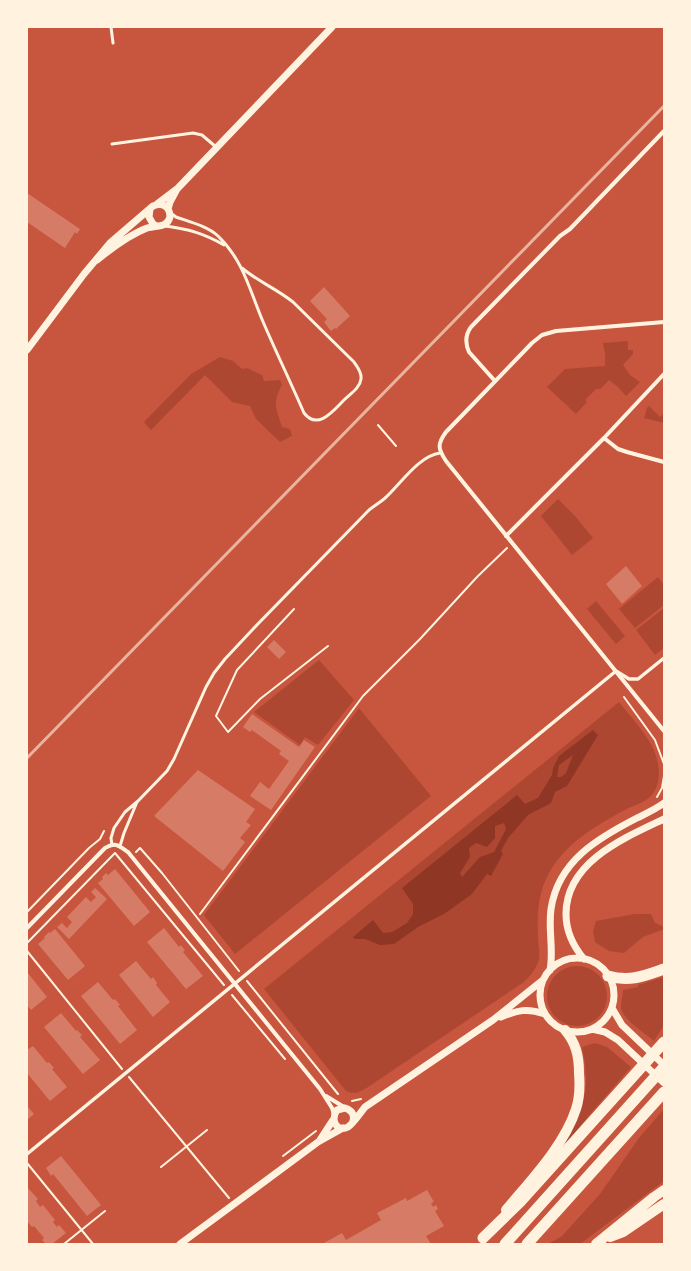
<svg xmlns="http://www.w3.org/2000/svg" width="691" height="1271" viewBox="0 0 691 1271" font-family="Manrope,sans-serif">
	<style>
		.green { fill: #ae4732 }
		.water { fill: #8f3625; fill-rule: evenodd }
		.building { fill: #d67c66 }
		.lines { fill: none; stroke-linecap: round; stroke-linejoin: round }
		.path { stroke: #fff3e0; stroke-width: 2 }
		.service { stroke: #fff3e0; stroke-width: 3 }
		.pedestrian { stroke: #fff3e0; stroke-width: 3.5 }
		.minor { stroke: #fff3e0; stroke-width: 4 }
		.tertiary { stroke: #fff3e0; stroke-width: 7 }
		.primary { stroke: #fff3e0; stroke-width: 10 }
		.motorway { stroke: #fff3e0; stroke-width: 11 }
		.rail { stroke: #e9b49f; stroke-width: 3 }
	</style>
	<rect width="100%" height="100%" fill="#c8553d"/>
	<path class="green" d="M628,341V350H633V354L623,365L630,375L640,382L626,396L618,387L609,380L600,389H596L585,400L587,402L576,414L547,387L565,369L605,366V354L603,343Z
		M220,357L233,361L242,369L247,368L262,375L264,381L280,380L282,385C272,403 276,408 282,427L290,429L292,436L280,442L256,419L250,406L232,402L205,375L151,430L144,422L191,374Z
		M649,406L660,417L664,413V423L644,418L647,408Z
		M558,499L575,516L593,538L572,555L541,516Z
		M658,577L664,585V605L635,628L619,609Z
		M596,601L625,636L616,644L587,609Z
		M664,608V648L655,655L636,630Z
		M319,660L354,700L318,745L305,737L300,745L254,712Z
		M619,702C630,716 643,730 652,746C659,760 663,781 652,795C645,803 631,806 623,811C595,826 565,844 549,873C538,893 537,913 538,935C538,943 540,952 539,959C537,968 530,976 524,982L368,1087C360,1092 355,1095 346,1091L264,989Z
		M359,708L431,796L235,954L204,915Z
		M635,914H651L655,923L664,927V929L643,937L624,953L609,951L595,942L593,931L596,921Z
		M547 996a30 30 0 1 1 60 0a30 30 0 1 1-60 0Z
		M664,977V1025L654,1041C645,1033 621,1019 621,1006C621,1001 623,995 623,990L638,987V985Z
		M595,1043L607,1047L631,1067L585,1120L565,1146L564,1143C575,1123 587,1102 586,1078C586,1068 584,1057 582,1047Z
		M664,1109V1181L580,1244H548L562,1236L600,1194L639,1138Z"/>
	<path class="water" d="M593,730L598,735L567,786L555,792L551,803L528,815L508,838L501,851L503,854L491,876L487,874L472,894L444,914L418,927L394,944L380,945L365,939H355L353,937L373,920L383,933L392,932L407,923L413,914V904L402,888L517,795L525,804L538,798L552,775L553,768L559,756ZM573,755L566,773L561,777H557L559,765ZM504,823L506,829L494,852L480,857L462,877L460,873L470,857L469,848L476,843L487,847L495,838V826Z"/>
	<path class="building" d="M27,193L80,229L77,234L75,232L65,248L27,222Z
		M324,287L350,316L336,329L335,328L331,331L324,322L327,319L310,301Z
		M626,566L642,586L622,604L606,584Z
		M274,640L286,652L279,659L267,647Z
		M252,714L299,747L304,740L315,747L271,810L250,796L260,782L269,789L289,761L279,754L281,751L252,730L250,732L243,727Z
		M198,770L255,809L246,822L251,825L240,838L245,842L223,871L154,816Z
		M115,869L150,912L134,926L98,883L103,879L102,877L106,873L108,875Z
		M95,888L107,899L69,939L57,927L62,923L67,928L72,922L67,917L86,897L91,902L96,897L91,892Z
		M164,928L179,947L181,945L183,948L185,950L183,952L203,976L186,989L147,942Z
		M55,929L85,966L68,980L38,944L45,938L44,937L49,932L50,933Z
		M136,961L151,979L153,977L157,983L156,985L170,1002L153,1017L119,975Z
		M27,972L47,997L31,1010L27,1005Z
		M98,982L113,1000L115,999L120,1005L118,1006L137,1030L120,1044L81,996Z
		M61,1013L76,1031L77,1030L82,1035L80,1037L100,1060L83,1074L44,1027Z
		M33,1046L47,1063L49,1062L54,1068L52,1069L67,1087L50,1101L27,1073V1050Z
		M27,1106L34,1114L27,1120Z
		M61,1156L101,1205L87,1216L53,1174L51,1176L46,1168Z
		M28,1188L38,1199L36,1201L40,1207L43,1205L55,1220L53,1222L57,1227L59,1225L66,1233L52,1244H46L42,1240L44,1238L34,1226L32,1227L27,1221V1189Z
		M427,1190L434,1202L431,1203L433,1207L436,1205L438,1209L435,1211L444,1226L426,1236L431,1244H322L342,1233L346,1240L381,1220L377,1213L406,1198L407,1201Z"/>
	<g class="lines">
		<path class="path" d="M378,425L396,446
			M294,609L237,670L216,716L228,732L260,699L328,646
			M624,697L655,740L664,764
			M657,797L662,788L664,776
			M136,852L140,848L162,873L239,971
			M27,912L89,848L100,839L104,831
			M200,914L363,696L420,639L477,577L507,548
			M27,943L115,853L224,985
			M27,951L122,1069
			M247,981L338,1094
			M232,995L285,1059
			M129,1077L229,1198
			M352,1101L361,1099
			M283,1156L316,1131
			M27,1163L93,1244
			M161,1167L207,1130
			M64,1244L105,1211"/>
		<path class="service" d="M111,27L113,43
			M112,144L193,133L202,135L216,147
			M172,214L176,217C190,222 207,226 218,236C244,261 250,292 264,324C277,354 291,383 304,413C318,431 334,410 344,400C350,394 360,388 361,379C362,372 357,367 354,362L293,302C277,289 257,281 242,268
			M165,226C188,229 203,233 224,245
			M112,845L111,838L114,828L125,812L138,801L167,771L174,759L206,687L214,673L225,659L254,628L369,510C374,506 379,503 384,499C400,485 418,456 440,453
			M120,846L124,833L137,802"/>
		<path class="pedestrian" d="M27,1154L616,671L629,679H638L664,658"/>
		<path class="minor" d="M664,322L556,331L542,335L532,343L446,432C437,444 438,449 446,461L664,731
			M495,381L469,352C465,343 465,335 471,327L560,236L570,229L664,131
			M604,438L618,449L627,452L664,462
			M506,536L604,438L664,374
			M27,928L105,848C116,842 118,845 128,852L320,1089L332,1108L334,1115
			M326,1096L344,1107"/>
		<path class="tertiary" d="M157,204L178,188L332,27
			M150,209L149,217L153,224L156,226
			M168,209L170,202L177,189
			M27,350L84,274L110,243L153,206C162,202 170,206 170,217C167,228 157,225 147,228C129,235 113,247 97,260
			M540 995a37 37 0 1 1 74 0a37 37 0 1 1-74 0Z
			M584,959C573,946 566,932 566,914C566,862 624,838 664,819
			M550,970C554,950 548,930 551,909C558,861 598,838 637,818C647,813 656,809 664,803
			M612,1008L622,1025L664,1065
			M501,1017C518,1010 527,1008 545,1014
			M592,1029L605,1032L618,1040L664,1083
			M353,1121C355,1114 351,1110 345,1108L337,1110C330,1120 337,1133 348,1127C353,1124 361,1112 365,1107L493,1020L543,980
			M320,1140L333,1120
			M180,1244L318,1142L343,1128"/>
		<path class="primary" d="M506,1210C531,1180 564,1146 576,1109C580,1097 580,1085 579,1073C579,1056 576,1043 565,1030
			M610,1237L623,1232L664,1204
			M596,1244L654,1197L664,1190"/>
		<path class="motorway" d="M608,976C630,982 644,976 664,969
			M483,1238L520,1202L664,1042
			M505,1244L664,1067
			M527,1244L664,1092"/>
		<path class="rail" d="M27,758L664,106"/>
	</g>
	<rect width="691" height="1271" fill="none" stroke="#fff3e0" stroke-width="56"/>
</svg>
